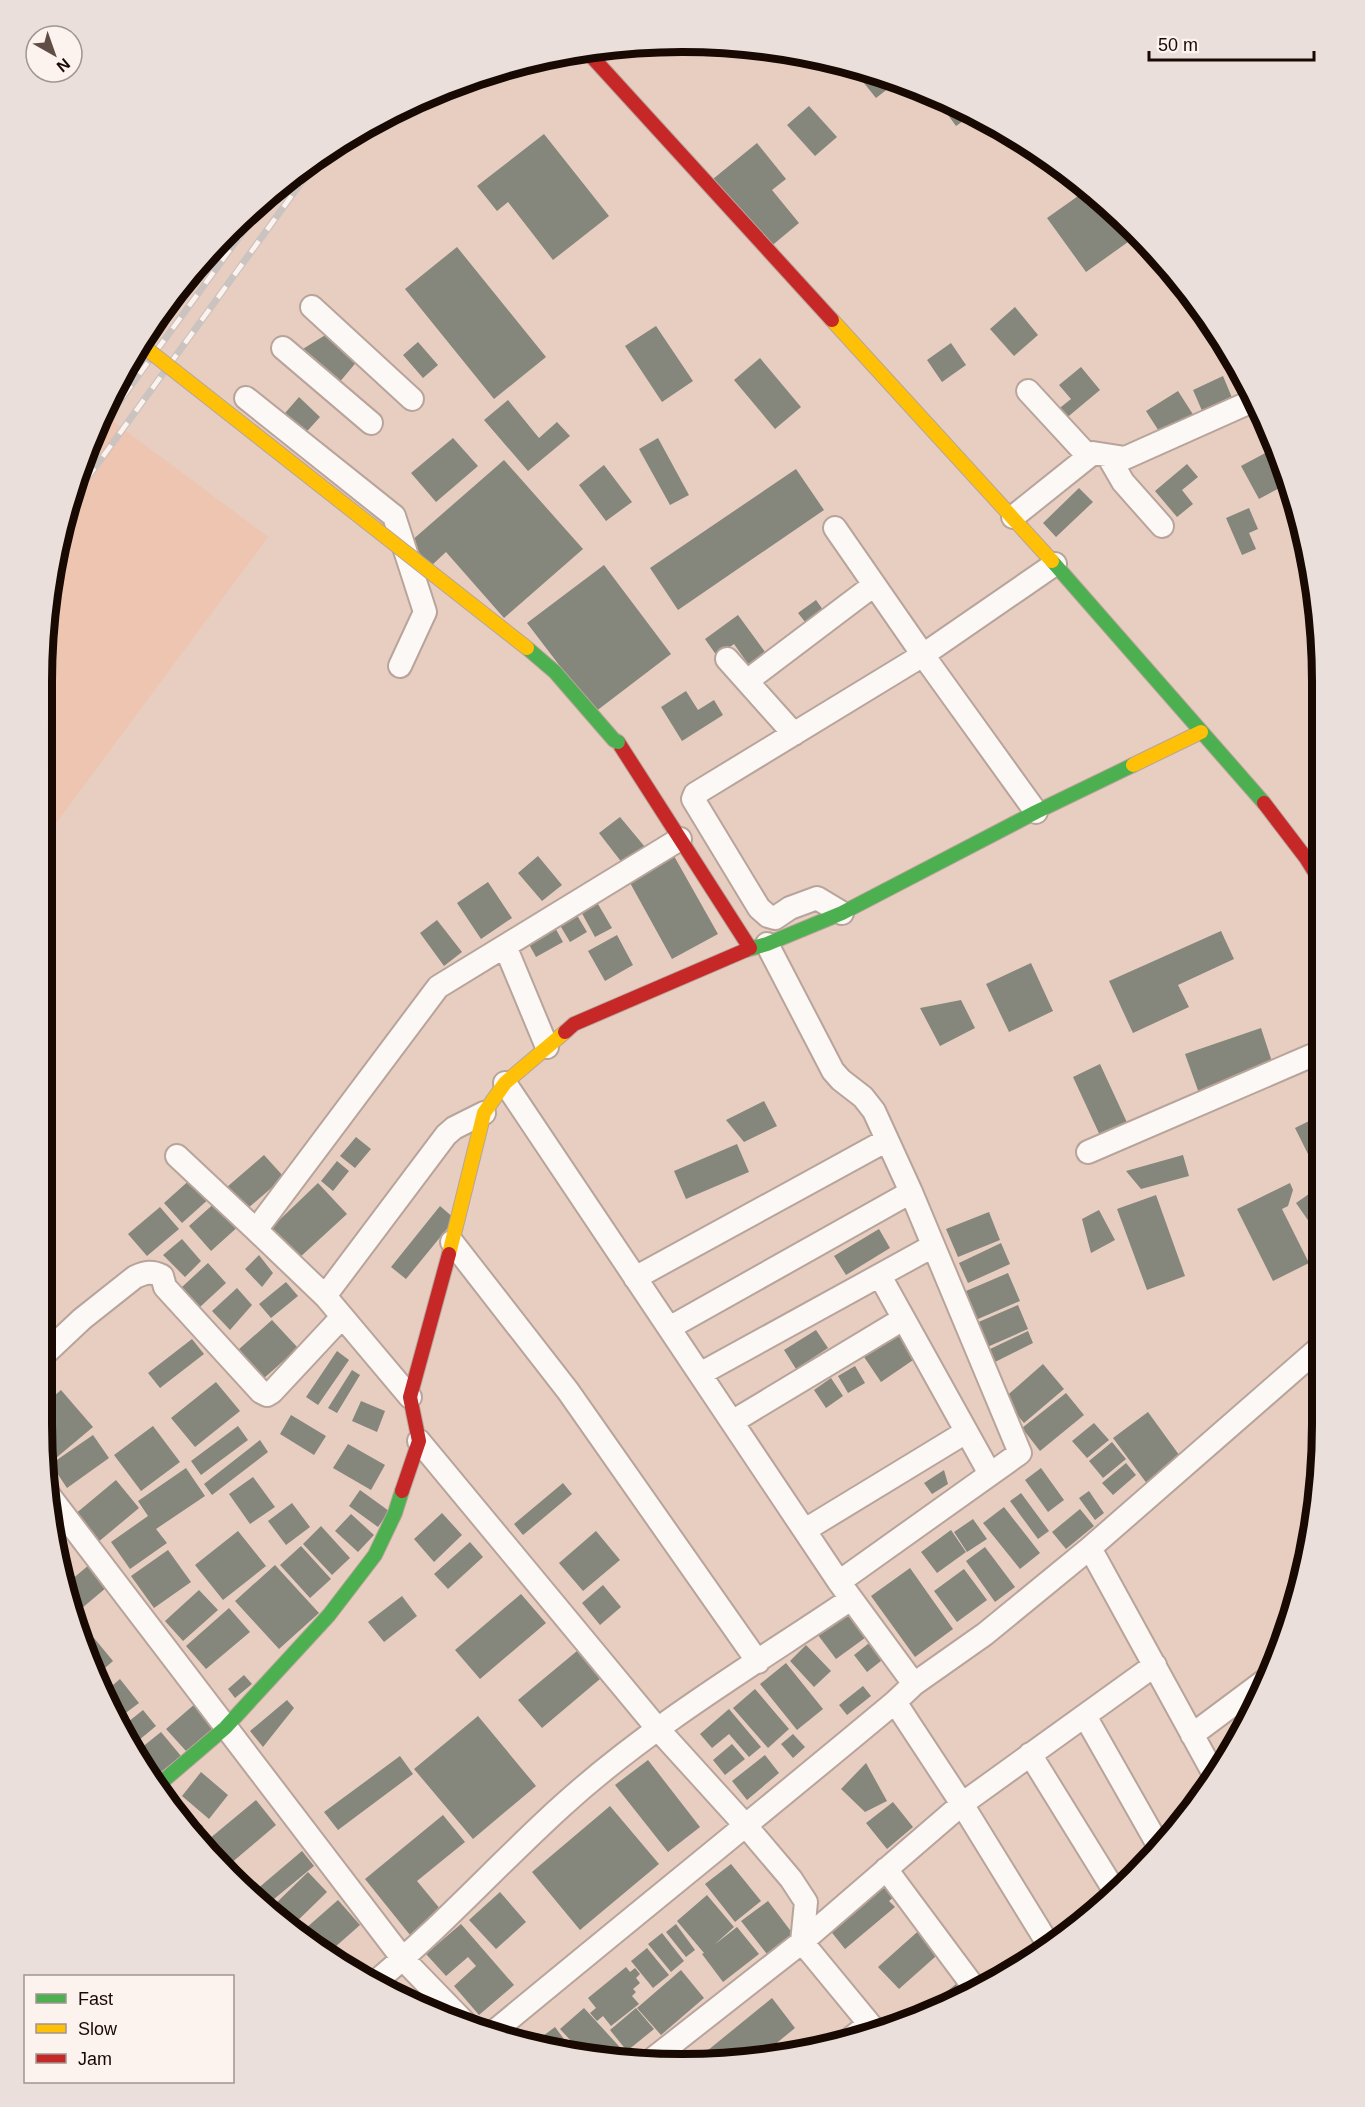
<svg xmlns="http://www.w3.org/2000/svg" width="1365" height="2107" viewBox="0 0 1365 2107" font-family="Arial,sans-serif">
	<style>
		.built { fill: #edc5b0 }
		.building { fill: #85867c }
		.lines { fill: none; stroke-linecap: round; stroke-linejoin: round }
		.street-casing { stroke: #b8a49a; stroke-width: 26 }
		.fast-casing { stroke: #b8a49a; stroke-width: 16 }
		.slow-casing { stroke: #b8a49a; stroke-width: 16 }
		.jam-casing { stroke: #b8a49a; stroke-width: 16 }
		.street { stroke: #fbf8f6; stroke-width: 22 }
		.fast { stroke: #4caf50; stroke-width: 14 }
		.slow { stroke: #ffc107; stroke-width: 14 }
		.jam { stroke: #c62828; stroke-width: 14 }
		.rail-casing { stroke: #cac3c0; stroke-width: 7 }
		.rail { stroke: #fcf2ee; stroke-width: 4.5; stroke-dasharray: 14; stroke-linecap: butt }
		.fast-bridge-casing { stroke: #b8a49a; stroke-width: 16; stroke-linecap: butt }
		.slow-bridge-casing { stroke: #b8a49a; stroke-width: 16; stroke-linecap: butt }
		.fast-bridge { stroke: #4caf50; stroke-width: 14 }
		.slow-bridge { stroke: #ffc107; stroke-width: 14 }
		.rim { fill: none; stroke: #180903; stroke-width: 8 }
	</style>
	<rect width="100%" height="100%" fill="#e7cec1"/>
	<path class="built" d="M102,413L268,537L48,834V599L76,477Z"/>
	<path class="building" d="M851,67L888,76L898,81L876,98Z
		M935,97L967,112L973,114L956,126Z
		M809,106L837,137L815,156L787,125Z
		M544,134L609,216L553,260L508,202L497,211L477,186Z
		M757,143L786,179L772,190L799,223L769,248L713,179Z
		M1088,189L1128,242L1086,272L1047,218Z
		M457,247L546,357L494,399L405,289Z
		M1015,307L1038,335L1014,356L990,329Z
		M656,326L693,381L662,402L625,346Z
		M327,334L359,359L338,384L298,352Z
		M418,342L438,365L423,378L403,355Z
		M951,343L966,365L942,382L927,360Z
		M760,358L801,407L775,429L734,380Z
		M1081,367L1100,390L1064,420L1056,411L1071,399L1059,385Z
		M1239,371L1252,391L1243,395L1238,386L1243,384L1237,372Z
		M1223,376L1233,400L1203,413L1193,390Z
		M1178,391L1194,416L1162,436L1146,411Z
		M299,397L320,417L300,439L279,420Z
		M508,400L539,438L557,422L570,436L528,471L484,420Z
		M453,438L478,466L436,502L411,473Z
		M658,438L689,495L670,505L639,449Z
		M1269,451L1287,484L1259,499L1241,466Z
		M504,460L583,549L504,618L446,552L431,566L410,542Z
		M1187,464L1198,477L1182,490L1193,504L1177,517L1155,491Z
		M604,465L632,502L606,521L579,485Z
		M796,469L824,510L678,610L650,568Z
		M1079,488L1093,502L1056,537L1043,523Z
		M1249,508L1258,529L1249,533L1256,549L1242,555L1226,518Z
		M604,565L671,654L595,712L527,623Z
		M816,600L826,614L809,627L798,613Z
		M738,615L768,656L751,668L734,644L717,656L705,639Z
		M686,691L698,710L714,700L723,715L682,741L661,707Z
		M620,817L645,847L623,864L599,833Z
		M538,856L562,885L542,901L518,873Z
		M674,856L718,934L672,959L629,881Z
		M488,882L512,918L481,939L457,903Z
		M595,899L612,928L595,937L579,908Z
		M575,912L587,932L570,942L558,922Z
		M437,920L462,952L444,966L420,933Z
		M553,924L563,942L536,957L526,939Z
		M1221,931L1234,959L1178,985L1189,1007L1133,1033L1109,981Z
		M617,935L633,965L605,981L588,951Z
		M1031,963L1053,1011L1009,1032L986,984Z
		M961,1000L975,1028L940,1046L920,1008Z
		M1261,1028L1275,1071L1200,1096L1185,1054Z
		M1100,1064L1130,1129L1103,1142L1073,1077Z
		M764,1101L777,1126L744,1142L726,1120Z
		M1319,1116V1169L1316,1170L1295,1128Z
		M356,1137L371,1149L355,1168L340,1156Z
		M737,1144L749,1172L686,1199L674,1171Z
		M264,1155L284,1177L247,1209L227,1187Z
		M1183,1155L1189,1176L1141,1189L1126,1171Z
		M337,1161L349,1171L333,1191L321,1181Z
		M193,1177L211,1197L182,1223L164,1203Z
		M318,1183L347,1214L298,1259L270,1229Z
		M1290,1183L1293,1190L1288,1206L1282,1209L1309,1263L1273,1281L1237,1209Z
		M1319,1187V1236L1296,1203Z
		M1156,1195L1185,1276L1147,1290L1117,1209Z
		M218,1200L241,1224L211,1251L189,1226Z
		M440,1206L455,1219L406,1279L391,1267Z
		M160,1207L179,1229L147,1256L128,1234Z
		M1099,1210L1115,1240L1091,1253L1082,1219Z
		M989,1212L1000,1240L958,1257L946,1229Z
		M879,1229L890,1248L846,1275L834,1256Z
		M182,1239L201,1261L185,1277L163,1255Z
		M1001,1243L1010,1264L968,1283L959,1263Z
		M259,1255L273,1273L262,1287L245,1269Z
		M208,1263L226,1283L200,1307L182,1287Z
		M1008,1273L1020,1301L971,1322L959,1294Z
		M286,1282L298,1296L271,1318L259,1304Z
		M237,1288L252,1305L230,1330L212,1311Z
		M1018,1305L1028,1329L985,1348L974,1324Z
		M272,1320L298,1348L263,1379L238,1350Z
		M898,1325L919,1356L881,1382L860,1351Z
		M816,1330L828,1348L796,1369L784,1350Z
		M1028,1331L1033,1343L995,1362L988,1350Z
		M192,1339L204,1354L160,1388L148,1373Z
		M337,1351L349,1360L318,1405L306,1397Z
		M1043,1364L1064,1389L1024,1423L1003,1399Z
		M855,1366L865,1383L848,1393L838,1376Z
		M352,1370L360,1375L337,1413L328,1408Z
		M831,1378L843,1396L826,1408L814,1390Z
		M216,1382L240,1411L195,1447L171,1418Z
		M61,1390L93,1427L56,1458L48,1448V1401Z
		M1066,1393L1084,1415L1040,1451L1022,1428Z
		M361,1401L385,1411L377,1432L352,1421Z
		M1148,1412L1182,1459L1148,1485L1113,1438Z
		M291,1415L326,1436L314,1455L280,1434Z
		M1094,1423L1109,1440L1087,1458L1072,1441Z
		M153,1426L180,1462L141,1491L114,1455Z
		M238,1426L248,1440L201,1475L191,1461Z
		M93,1435L109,1458L67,1488L51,1464Z
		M260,1440L268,1452L212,1495L204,1484Z
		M1112,1442L1126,1459L1103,1478L1089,1461Z
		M348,1444L385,1465L371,1490L333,1468Z
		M1126,1463L1136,1475L1113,1495L1102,1483Z
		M186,1468L205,1496L156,1529L167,1543L130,1569L111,1542L148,1516L138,1501Z
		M1041,1468L1064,1500L1048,1512L1025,1480Z
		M944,1470L948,1484L932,1494L924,1483Z
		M253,1477L275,1507L250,1524L229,1494Z
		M116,1480L139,1508L97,1543L74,1515Z
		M563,1483L572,1494L523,1535L514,1524Z
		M360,1490L389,1511L378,1527L349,1506Z
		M1089,1491L1104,1513L1095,1520L1079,1498Z
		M1021,1493L1049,1531L1038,1539L1010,1501Z
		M292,1503L310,1527L286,1545L268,1521Z
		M1004,1507L1040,1553L1020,1569L983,1523Z
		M1080,1509L1094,1526L1066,1549L1052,1532Z
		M442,1513L462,1535L434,1562L414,1539Z
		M351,1514L374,1535L358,1552L335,1531Z
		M973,1519L987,1539L967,1552L954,1532Z
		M321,1526L350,1558L332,1575L303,1544Z
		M951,1530L966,1552L937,1573L921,1552Z
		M238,1531L266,1566L223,1600L195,1565Z
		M596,1531L620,1560L583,1591L559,1563Z
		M470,1542L483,1557L448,1589L434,1574Z
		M301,1546L331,1579L310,1598L280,1565Z
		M985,1547L1015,1587L995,1602L966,1561Z
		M168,1550L191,1582L154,1608L131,1576Z
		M89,1565L107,1587L75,1614L71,1608L65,1585Z
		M275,1565L319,1613L279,1649L235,1601Z
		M910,1568L953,1629L915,1657L871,1596Z
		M964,1569L987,1600L957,1622L934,1591Z
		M603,1585L621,1607L600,1625L582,1603Z
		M199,1590L218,1610L183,1641L165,1621Z
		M521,1594L546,1623L480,1679L455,1650Z
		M402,1596L417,1616L384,1642L368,1622Z
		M229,1608L250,1632L206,1669L186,1646Z
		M851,1611L869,1635L836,1659L818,1635Z
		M94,1638L113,1661L98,1674L84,1646Z
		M873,1640L886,1657L867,1672L854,1655Z
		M806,1645L831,1671L814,1687L790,1661Z
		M577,1651L600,1679L542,1728L518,1700Z
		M786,1663L823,1709L797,1730L760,1684Z
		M244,1675L252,1684L235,1698L228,1689Z
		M120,1679L139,1703L119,1718L106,1691Z
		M863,1686L871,1696L847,1715L839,1705Z
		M755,1689L789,1729L768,1748L733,1708Z
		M287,1700L294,1708L263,1747L250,1731Z
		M196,1703L216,1726L186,1751L166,1729Z
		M729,1709L761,1747L749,1757L729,1734L712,1748L700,1734Z
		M143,1710L156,1726L133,1745L123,1726Z
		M478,1716L536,1786L473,1839L414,1769Z
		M161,1732L181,1756L152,1779L145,1770L136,1752Z
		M793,1734L805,1747L793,1758L781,1744Z
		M732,1744L745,1759L725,1775L713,1760Z
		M765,1755L779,1773L747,1800L732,1781Z
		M400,1756L413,1774L338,1830L324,1812Z
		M648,1760L700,1827L668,1852L615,1785Z
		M866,1763L887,1801L865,1812L841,1789Z
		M201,1772L228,1795L209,1819L182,1796Z
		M256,1800L276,1825L223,1870L203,1844Z
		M893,1802L913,1827L887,1849L866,1823Z
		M173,1803L203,1826L196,1836L171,1806Z
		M610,1806L659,1864L580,1930L532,1872Z
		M443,1815L465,1842L417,1881L441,1910L410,1935L365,1879Z
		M302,1851L314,1866L268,1904L256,1890Z
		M731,1864L761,1901L735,1922L705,1884Z
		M308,1872L327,1892L289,1929L268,1911Z
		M890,1878L901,1891L889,1901L895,1907L845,1949L829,1929Z
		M500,1892L526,1922L496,1949L469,1920Z
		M707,1895L734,1927L714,1945L737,1927L759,1954L723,1982L702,1954L704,1953L677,1921Z
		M338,1900L360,1925L326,1955L297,1936Z
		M768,1901L793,1934L767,1954L741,1921Z
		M461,1924L514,1985L479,2015L454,1986L476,1966L468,1957L446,1976L426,1954Z
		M676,1924L695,1950L686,1957L666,1932Z
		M924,1926L944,1949L899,1989L878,1967Z
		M662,1933L684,1961L671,1972L648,1944Z
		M647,1948L669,1975L653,1988L631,1961Z
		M1027,1951L1033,1960L1007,1974L1003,1969Z
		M626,1967L630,1972L635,1968L640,1974L636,1978L640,1983L633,1989L636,1992L632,1996L639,2004L611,2026L603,2016L597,2021L590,2013L596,2008L588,1998Z
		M681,1970L704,1998L661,2035L637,2008Z
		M961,1980L972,1993L928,2016L908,2023Z
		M389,1982L402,1997L383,1988Z
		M772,1998L795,2028L762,2055L691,2064Z
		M584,2008L627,2055L621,2059L584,2055L560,2029Z
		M636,2008L654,2029L627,2051L610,2030Z
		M555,2027L575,2054L558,2053L531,2045Z"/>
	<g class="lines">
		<defs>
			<path id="street" d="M312,307L412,399
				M283,348L371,423
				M1028,391L1088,456
				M246,398L394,516L425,612L400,666
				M1108,456L1123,482L1162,526
				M1013,517L1093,453L1125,458L1257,399
				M835,528L923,655L695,794L693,799L759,908L768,916L775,918L790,908L817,898L842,913
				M727,659L794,734
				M747,681L874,585
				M1036,812L923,655L1055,564
				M767,944L833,1071L841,1080L863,1097L874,1111L911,1192L1020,1453L839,1582L914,1684
				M505,946L547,1047
				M505,1083L839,1582
				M1088,1152L1320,1052
				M177,1156L256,1230
				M452,1242L568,1391L758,1662
				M880,1276L990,1474
				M635,1278L887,1140
				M325,1296L446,1135L454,1128L484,1113
				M669,1328L911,1192
				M48,1351L82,1319L135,1277C146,1272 152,1271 162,1276L165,1287L261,1392L267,1395L272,1392L342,1317
				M700,1374L933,1246
				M410,1397L325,1296L256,1230L438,987L680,839
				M732,1422L903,1319
				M419,1441L657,1728L746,1826L791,1879L806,1902L802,1942L877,2033
				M48,1494L403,1959L471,2029
				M805,1530L966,1432
				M1090,1548L1215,1776
				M895,1702L962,1804L1050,1947
				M1085,1716L1161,1850
				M1192,1735L1271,1676
				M1030,1754L1114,1890
				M886,1869L976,1990
				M373,1984C440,1929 498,1864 562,1806C650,1726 753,1665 851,1599
				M490,2035C625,1923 761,1814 895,1702L914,1684L985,1634L1090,1548L1318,1349
				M844,2044L869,2024
				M649,2062L802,1942L962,1804L1155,1665"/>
			<path id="fast" d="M1052,561L1264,803
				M746,950L767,944L842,913L1036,812L1133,765
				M156,1787L225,1728L329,1615L375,1555L395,1513L402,1491"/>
			<path id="slow" d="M832,320L1052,561
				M1133,765L1201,732
				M449,1254L484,1113L505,1083L565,1032"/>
			<path id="jam" d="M591,52L593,58L832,320
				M618,742L750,948
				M1264,803L1306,858L1321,882
				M565,1032L574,1024L746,950
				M402,1491L419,1441L410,1397L449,1254"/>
		</defs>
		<use href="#street" class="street-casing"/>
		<use href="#fast" class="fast-casing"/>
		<use href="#slow" class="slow-casing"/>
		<use href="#jam" class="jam-casing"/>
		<use href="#street" class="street"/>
		<use href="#fast" class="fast"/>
		<use href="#slow" class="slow"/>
		<use href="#jam" class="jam"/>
		<defs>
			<path id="rail" d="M90,442L269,196
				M70,502L319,158"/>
		</defs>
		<use href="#rail" class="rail-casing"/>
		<use href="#rail" class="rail"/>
		<defs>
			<path id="fast-bridge" d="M527,648L555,672L614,740L618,742"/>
			<path id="slow-bridge" d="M143,346L527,648"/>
		</defs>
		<use href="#fast-bridge" class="fast-bridge-casing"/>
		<use href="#slow-bridge" class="slow-bridge-casing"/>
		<use href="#fast-bridge" class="fast-bridge"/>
		<use href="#slow-bridge" class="slow-bridge"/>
	</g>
	<path d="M0 0H1365V2107H0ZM682 52H682A630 630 0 0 1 1312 682V1424A630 630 0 0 1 682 2054H682A630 630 0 0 1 52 1424V682A630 630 0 0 1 682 52Z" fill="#eadfdb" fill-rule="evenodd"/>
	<path class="rim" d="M682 52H682A630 630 0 0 1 1312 682V1424A630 630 0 0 1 682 2054H682A630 630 0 0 1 52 1424V682A630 630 0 0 1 682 52Z"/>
	<rect x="24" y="1975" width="210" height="108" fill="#fcf2ee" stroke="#a19590" stroke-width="1.5"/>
	<rect x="36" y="1994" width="30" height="9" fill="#4caf50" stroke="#a19590" stroke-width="1.5"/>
	<text x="78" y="2005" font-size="18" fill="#180903">Fast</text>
	<rect x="36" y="2024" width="30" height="9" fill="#ffc107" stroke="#a19590" stroke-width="1.5"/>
	<text x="78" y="2035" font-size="18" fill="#180903">Slow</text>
	<rect x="36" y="2054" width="30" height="9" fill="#c62828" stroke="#a19590" stroke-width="1.5"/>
	<text x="78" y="2065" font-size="18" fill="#180903">Jam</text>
	<g transform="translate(54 54) rotate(140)"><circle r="28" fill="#fcf2ee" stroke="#a19590" stroke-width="1.5"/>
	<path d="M0-4.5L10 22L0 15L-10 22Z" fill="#604e46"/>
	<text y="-9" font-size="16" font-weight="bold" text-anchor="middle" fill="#180903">N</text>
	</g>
	<path d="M1149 51v9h165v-9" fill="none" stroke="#180903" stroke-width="3"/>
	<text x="1158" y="51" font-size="18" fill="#180903" stroke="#fcf2ee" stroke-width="4.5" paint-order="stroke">50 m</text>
</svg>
